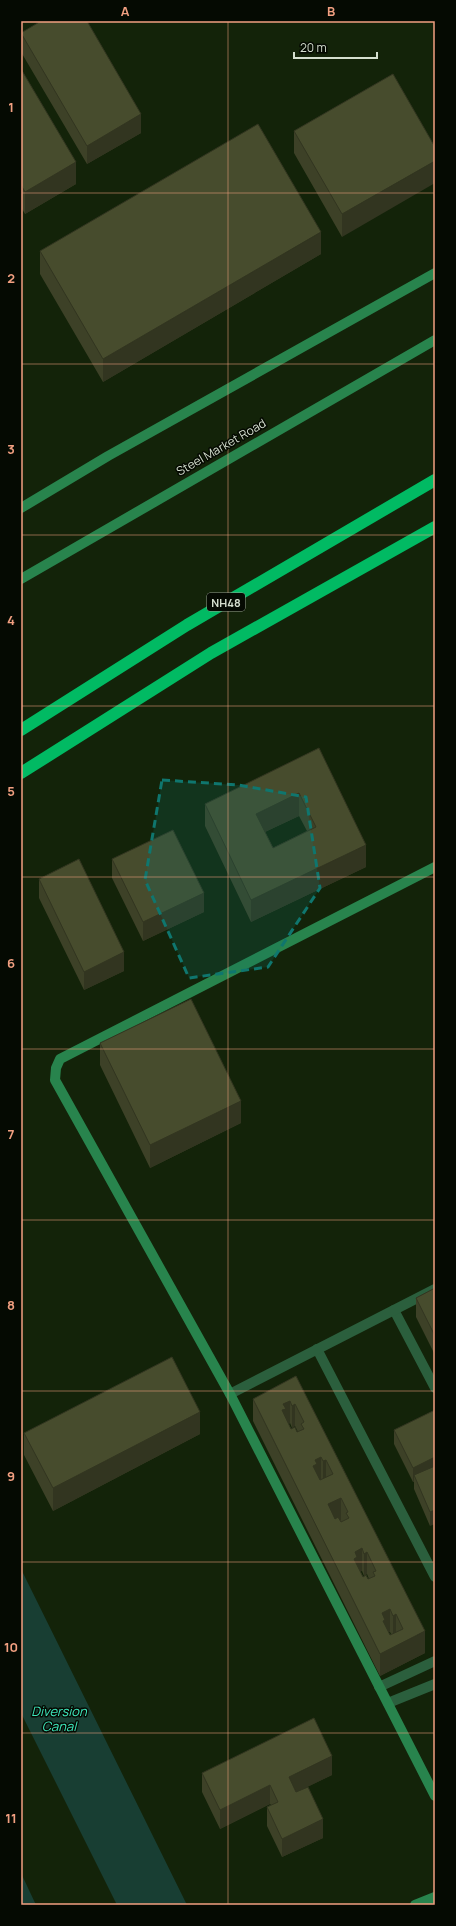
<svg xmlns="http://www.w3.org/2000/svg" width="456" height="1926" viewBox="0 0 456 1926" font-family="Manrope,sans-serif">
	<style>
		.water { fill: #183e33 }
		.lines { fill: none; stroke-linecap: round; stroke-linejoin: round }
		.lane { stroke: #2b5f3d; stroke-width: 10 }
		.street { stroke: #2b5f3d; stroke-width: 10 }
		.secondary { stroke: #28844d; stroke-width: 10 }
		.highway { stroke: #01ba63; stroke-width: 12 }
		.wall { fill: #3d4127; fill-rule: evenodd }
		.shaded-wall { fill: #323520 }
		.building { fill: #474c2d; stroke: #323520; fill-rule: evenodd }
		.marked { fill: #0f766e; fill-opacity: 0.2; stroke: #0f766e; stroke-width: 3; stroke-dasharray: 8 5; stroke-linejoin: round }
		.grid { fill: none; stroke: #f2a081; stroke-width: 1; stroke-opacity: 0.55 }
		.labels { text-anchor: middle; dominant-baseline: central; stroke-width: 3; stroke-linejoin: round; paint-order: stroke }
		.shield { fill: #050a02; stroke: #979f92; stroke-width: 1 }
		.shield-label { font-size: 11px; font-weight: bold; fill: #d5dfcf }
		.street-label { font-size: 12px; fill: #d5dfcf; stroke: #050a02 }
		.water-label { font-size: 13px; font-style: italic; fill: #3ee8bd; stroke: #050a02 }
		.neatline { fill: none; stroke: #f2a081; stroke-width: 1.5 }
		.grid-label { font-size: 13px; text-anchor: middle; font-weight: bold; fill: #f2a081 }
	</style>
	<rect width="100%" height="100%" fill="#132309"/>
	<path class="water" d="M21,1569L187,1905H117L21,1713Z
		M21,1873L36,1905H21Z"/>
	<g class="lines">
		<path class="lane" d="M394,1310L435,1388
			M317,1349L435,1577
			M379,1687L435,1661
			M388,1703L435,1684"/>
		<path class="street" d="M230,1394L435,1289"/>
		<path class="secondary" d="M21,508L108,456L435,273
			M21,579L435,340
			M435,867L60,1059L56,1068L55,1080L230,1394L435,1796
			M415,1905L435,1897"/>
		<path class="highway" d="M21,730L187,625L435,480
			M21,773L211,653L435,527"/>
	</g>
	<path class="wall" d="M21,33L141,133L87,164L21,52Z
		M21,69L76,184L25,214L21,207Z
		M393,74L342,237L294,153V131Z
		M40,251L321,254L103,382L40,274Z
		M319,748L366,867L251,922L205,826V804ZM299,816L307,831L273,848L265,832Z
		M112,859L204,912L143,941L112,878Z
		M39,879L124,971L84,990L39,898Z
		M100,1043L241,1123L150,1168L100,1065Z
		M435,1288V1355L416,1317V1298Z
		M296,1376L425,1653L380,1676L253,1421V1399ZM290,1423L292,1428L295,1426L298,1432H297L291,1429L289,1424ZM360,1571H362L364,1576L367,1574L369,1579H368L363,1577ZM388,1632H390L391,1634L390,1635Z
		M435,1410L430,1526L414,1489V1482H413L394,1444V1430Z
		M24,1433L200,1434L53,1511L24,1455Z
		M202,1773L332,1775L296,1792L323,1838L282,1857L267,1826V1807L271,1805L270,1804L220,1829L202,1792Z"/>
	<path class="shaded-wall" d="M141,114V133L87,164V146Z
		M435,161V183L342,237V214Z
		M76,162V184L25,214V192Z
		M321,232V254L103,382V359Z
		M299,793V816L256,836V814Z
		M366,845V867L251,922V900Z
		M204,893V912L143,941V922Z
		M124,952V971L84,990V972Z
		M241,1101V1123L150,1168V1145Z
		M290,1401V1423L286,1425L282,1410L283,1404Z
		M295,1404V1426L292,1428V1406Z
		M200,1412V1434L53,1511V1488Z
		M321,1457V1479L317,1481L313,1466L315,1460Z
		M435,1457V1471L414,1475V1482H413V1468Z
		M326,1460V1482L323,1483V1461Z
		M341,1498V1520L328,1526V1504Z
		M435,1510V1524L430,1526V1512Z
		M362,1548V1571L357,1573L354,1559L355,1552Z
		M367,1552V1574L364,1576V1554Z
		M390,1609V1632L382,1635V1613Z
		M396,1614V1636L393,1638V1616Z
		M425,1631V1653L380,1676V1654Z
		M332,1756V1775L289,1796V1777Z
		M270,1785V1804L220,1829V1810Z
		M323,1819V1838L282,1857V1839Z"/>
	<path class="building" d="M41,21H87L141,114L87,146L21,33Z
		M21,69L76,162L25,192L21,185Z
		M393,74L435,147V161L342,214L294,131Z
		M258,124L321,232L103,359L40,251Z
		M319,748L366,845L251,900L205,804ZM299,793L316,827L273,848L256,814Z
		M173,830L204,893L143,922L112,859Z
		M79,859L124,952L84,972L39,879Z
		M191,999L241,1101L150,1145L100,1043Z
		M435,1288V1336L416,1298Z
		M172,1357L200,1412L53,1488L24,1433Z
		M296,1376L425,1631L380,1654L253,1399ZM290,1401L292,1406L295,1404L304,1422L301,1424L304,1429L297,1432L295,1427L291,1429L282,1410L286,1409L283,1404ZM321,1457L323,1461L326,1460L333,1474L320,1480L313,1466L317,1464L315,1460ZM341,1498L348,1512L346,1513L349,1518L341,1522L338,1517L335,1519L328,1504ZM362,1548L364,1554L367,1552L376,1571L373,1572L375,1576L368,1579L366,1575L363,1577L354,1559L357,1557L355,1552ZM390,1609L393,1616L396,1614L403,1629L390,1635L383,1621L385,1620L382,1613Z
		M435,1410V1457L413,1468L394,1430Z
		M435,1466V1510L430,1512L414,1475Z
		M314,1718L332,1756L289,1777L296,1792L308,1787L323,1819L282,1839L267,1807L278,1802L270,1785L220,1810L202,1773Z"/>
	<path class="marked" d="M162,780L238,785L306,797L320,888L268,967L189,978L145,880Z"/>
	<path class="grid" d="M228,21V1905M21,193H435M21,364H435M21,535H435M21,706H435M21,877H435M21,1049H435M21,1220H435M21,1391H435M21,1562H435M21,1733H435"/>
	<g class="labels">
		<rect class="shield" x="207" y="593" width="38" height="18" rx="3"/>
		<g class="shield-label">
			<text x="226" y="602">NH48</text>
		</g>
		<g class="street-label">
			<text transform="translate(221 447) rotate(-30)">Steel Market Road</text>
		</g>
		<g class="water-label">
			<text x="59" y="1711">Diversion<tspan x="59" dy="15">Canal</tspan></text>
		</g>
	</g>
	<rect width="456" height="1926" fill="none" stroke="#050a02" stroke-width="44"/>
	<path d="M294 52v6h83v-6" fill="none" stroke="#d5dfcf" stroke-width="2"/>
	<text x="300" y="52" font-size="12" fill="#d5dfcf" stroke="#050a02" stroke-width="3" paint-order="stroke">20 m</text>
	<rect x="22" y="22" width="412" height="1882" class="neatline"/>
	<g class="grid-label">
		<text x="125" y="16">A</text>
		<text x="331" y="16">B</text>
		<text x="11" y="112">1</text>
		<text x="11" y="283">2</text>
		<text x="11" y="454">3</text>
		<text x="11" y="625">4</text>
		<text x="11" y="796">5</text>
		<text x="11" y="968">6</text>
		<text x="11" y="1139">7</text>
		<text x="11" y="1310">8</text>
		<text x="11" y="1481">9</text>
		<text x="11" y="1652">10</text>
		<text x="11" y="1823">11</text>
	</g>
</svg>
